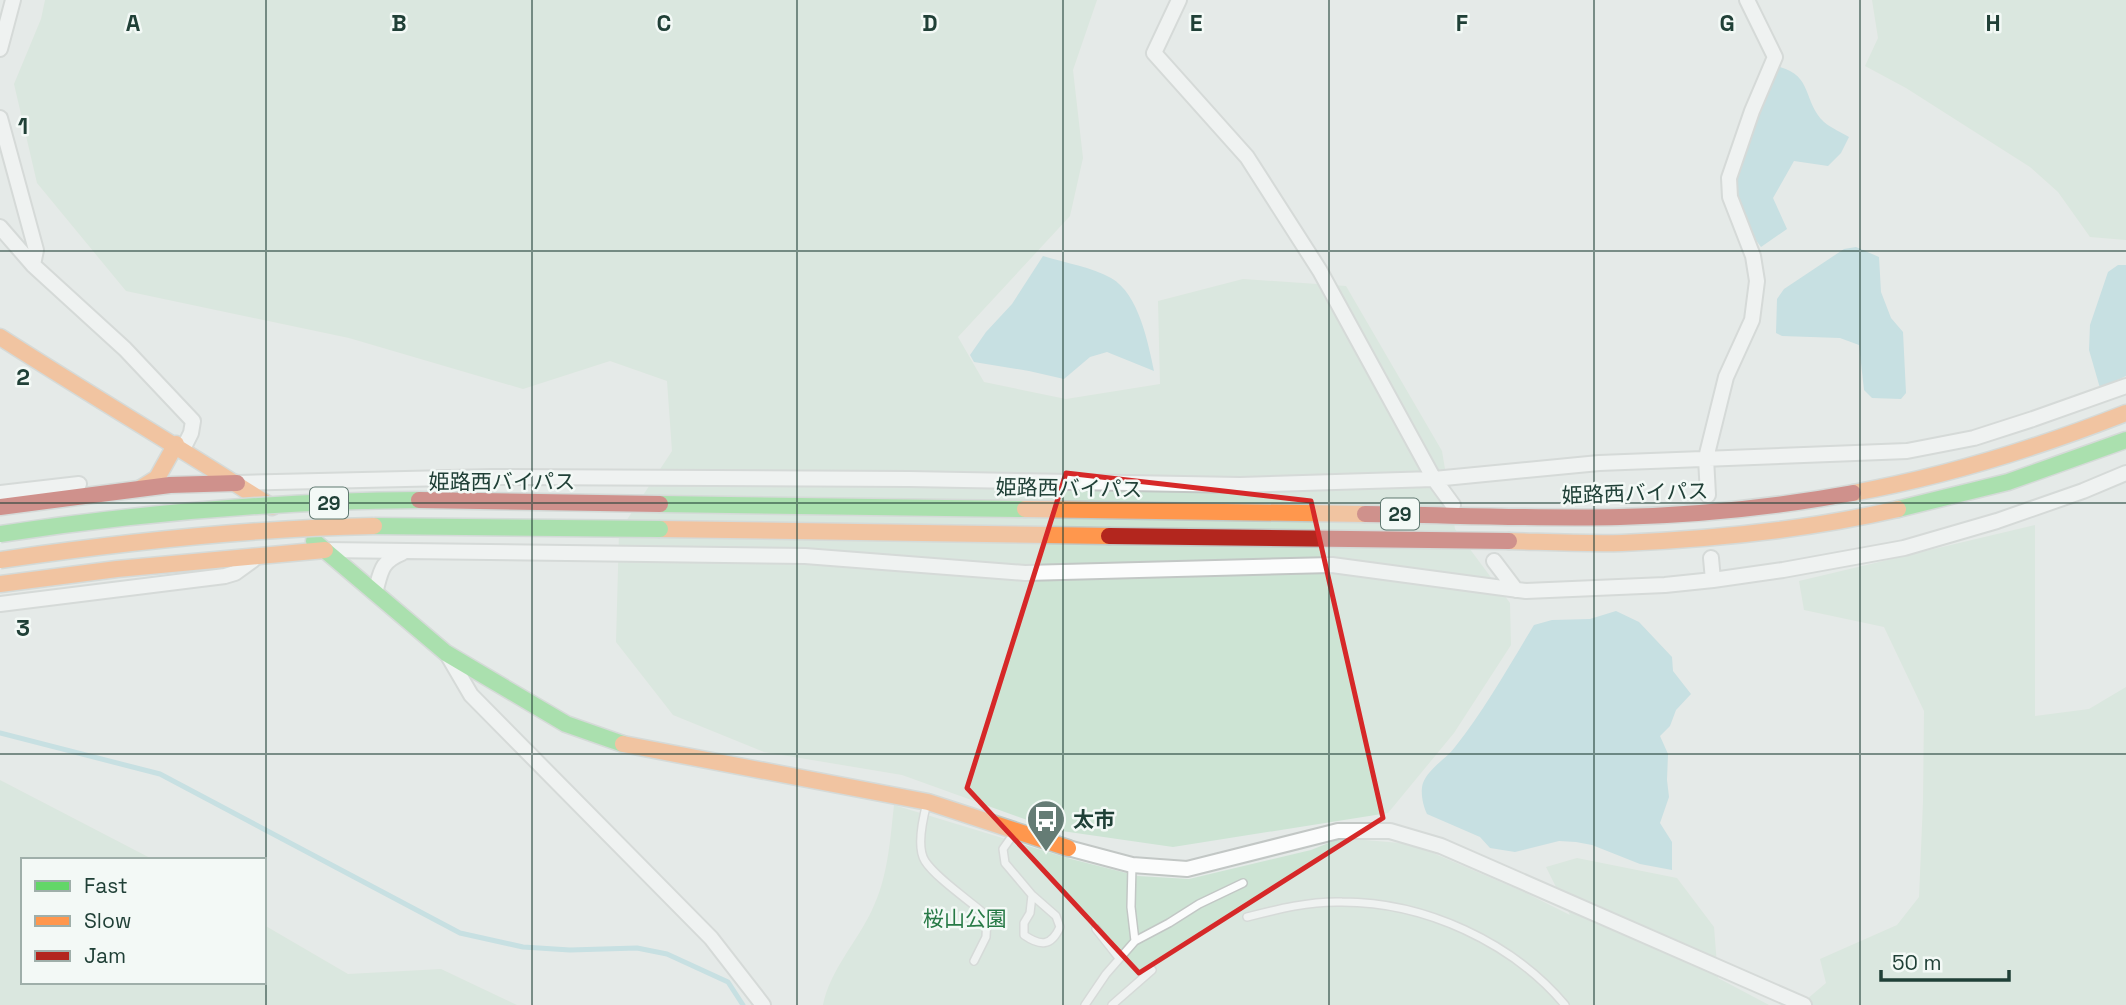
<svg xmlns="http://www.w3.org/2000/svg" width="2126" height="1005" viewBox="0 0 2126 1005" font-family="'Space Grotesk','Noto Sans JP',sans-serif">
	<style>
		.green { fill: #cde4d4 }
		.water { fill: #a2d4db }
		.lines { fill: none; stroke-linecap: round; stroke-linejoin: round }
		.stream { stroke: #a2d4db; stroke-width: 5 }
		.lane-casing { stroke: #c2c7c5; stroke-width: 10 }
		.street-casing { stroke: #c2c7c5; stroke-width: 18 }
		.fast-casing { stroke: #c0c8c5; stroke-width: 19 }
		.slow-casing { stroke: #c0c8c5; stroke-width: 19 }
		.jam-casing { stroke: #c0c8c5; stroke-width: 19 }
		.lane { stroke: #fbfcfc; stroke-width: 7 }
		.street { stroke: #fbfcfc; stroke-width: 14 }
		.fast { stroke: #63d668; stroke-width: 16 }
		.slow { stroke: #ff974d; stroke-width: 16 }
		.jam { stroke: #b3261e; stroke-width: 16 }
		.fast-bridge-casing { stroke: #bcc7c4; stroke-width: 19; stroke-linecap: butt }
		.slow-bridge-casing { stroke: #bcc7c4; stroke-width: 19; stroke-linecap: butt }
		.jam-bridge-casing { stroke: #bcc7c4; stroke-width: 19; stroke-linecap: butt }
		.fast-bridge { stroke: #63d668; stroke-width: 16 }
		.slow-bridge { stroke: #ff974d; stroke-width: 16 }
		.jam-bridge { stroke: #b3261e; stroke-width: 16 }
		.marked { fill: none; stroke: #d62828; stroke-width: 5; stroke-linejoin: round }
		.grid { fill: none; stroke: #204037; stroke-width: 2; stroke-opacity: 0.55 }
		.labels { text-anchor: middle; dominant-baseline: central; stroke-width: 5; stroke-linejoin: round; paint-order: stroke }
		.shield { fill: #f3f9f6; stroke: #5f7870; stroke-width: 2 }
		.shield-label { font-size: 19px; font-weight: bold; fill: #204037 }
		.street-label { font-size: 21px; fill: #204037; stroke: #f3f9f6 }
		.poi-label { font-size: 21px; font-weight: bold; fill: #204037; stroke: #f3f9f6; text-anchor: start }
		.park-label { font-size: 21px; fill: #277a46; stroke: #f3f9f6 }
		.grid-label { font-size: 23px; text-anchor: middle; font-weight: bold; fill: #204037; stroke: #f3f9f6; stroke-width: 5; stroke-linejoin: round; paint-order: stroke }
	</style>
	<rect width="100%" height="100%" fill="#e5eae8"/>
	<path class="green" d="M45,0H1097L1073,70L1083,158L1070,216L958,337L984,382L1066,399L1160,384L1158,301L1243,279L1346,286L1442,451L1455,529L1510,603L1511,645L1454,733L1388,813L1173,847L1055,830L902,775L764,752L673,715L616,642L619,532L672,451L667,381L610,361L523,389L349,338L126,291L37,183L14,84L41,19Z
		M1872,0H2126V240L2090,237L2058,192L2030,167L1906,88L1865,66L1878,38Z
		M2035,525V716L2089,709L2126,687V1005H1800L1826,983L1820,959L1897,925L1919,897L1923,802L1924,711L1884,627L1804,610L1799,581Z
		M0,780L154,860H23V982H264V925L348,974L441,969L517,1005H0Z
		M894,805L1071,859L1138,876L1189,879L1311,850L1341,838L1412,844L1524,892L1570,915L1546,867L1577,858L1677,878L1714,927L1718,978L1769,1005H823C830,970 857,942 872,910C888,877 890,841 894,805Z"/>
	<path class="water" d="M1780,67C1813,76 1803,102 1824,122C1831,128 1841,132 1849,137L1841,153L1828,166L1794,161L1773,198L1787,229L1761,247L1752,235L1736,196L1734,181L1749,134Z
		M1856,247L1879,257L1881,292L1891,318L1903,332L1906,393L1901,399L1872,398L1864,390L1859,345L1840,338L1782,336L1776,333L1777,299L1784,289L1844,249Z
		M1043,256C1065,263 1092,267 1111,278C1139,294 1148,343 1154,371L1107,352L1090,357L1064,379L1029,371L974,362L970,355L986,332L1012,304Z
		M2118,265H2126V376L2100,388L2089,350L2090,325L2108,272Z
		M1616,611L1639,622L1672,657L1673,671L1691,694L1676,710L1670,726L1660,736L1668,754L1667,780L1669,797L1660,823L1672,842V870L1640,864L1592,845L1576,842L1559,841L1515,852L1490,848L1480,837L1427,814C1423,806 1420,792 1423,783C1429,768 1446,759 1455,747C1485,709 1509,666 1534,625L1552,620L1590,619Z"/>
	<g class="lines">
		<path class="stream" d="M0,733L160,774L460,933L523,947L570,950L637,948L667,954L728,982L743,1005"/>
		<defs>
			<path id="lane" d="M927,803C923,818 916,847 925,861C936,878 970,901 987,916L986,937L974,961
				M1015,832L1003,849L1005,863L1032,895L1030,913L1024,923V935C1040,946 1051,947 1060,927L1056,916L1032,895
				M1132,865L1131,907L1135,941
				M1247,917C1278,909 1310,901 1342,902C1425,902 1512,942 1565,1005
				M1096,929L1119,958
				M1085,1005L1106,974L1135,941L1169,923L1199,904L1243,883
				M1112,1005L1152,970"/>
			<path id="street" d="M1179,0L1154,53L1247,157L1320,271L1434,479L1453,505
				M0,49L13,0
				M0,118L36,250L33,265
				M0,227L33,265L125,349L193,421L191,433L183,449
				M237,483L492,477L909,479L1240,485L1434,479L1599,463L1907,451L1974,438L2033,419L2126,386
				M0,493L79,484
				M1708,495L1706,458L1726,377L1752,320L1757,281L1753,256L1730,197L1729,178L1752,111L1775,57L1747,0
				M325,550L805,556L1025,573L1332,565L1526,591L1665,585L1713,580L1783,570L1904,548L1997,521L2083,491L2126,473
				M1711,558L1713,580
				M1494,561L1516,590
				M375,593C381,572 380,562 402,553
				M0,604L225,576L235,573L253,560
				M447,654L471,695L711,938L763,1005
				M1068,848L1132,865L1187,869L1338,831H1390L1441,846L1804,1005"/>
			<path id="fast" d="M660,504L1025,509
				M1898,509L2008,482L2126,440
				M314,541L446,653L566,724L623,744"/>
			<path id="slow" d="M0,337C90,395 182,449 272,507
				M141,488L157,478L176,444
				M1853,493C1947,476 2037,448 2126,413
				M1025,509L1365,514
				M660,529L1109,536
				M1509,541C1546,542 1584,544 1622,543C1715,539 1807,530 1898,509
				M0,584L117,569L325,550
				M623,744L928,802L1068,848"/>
			<path id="jam" d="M0,507L170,485L237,483
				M1365,514C1450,515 1536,519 1620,517C1698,515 1776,507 1853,493
				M1109,536L1509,541"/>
		</defs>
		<use href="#lane" class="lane-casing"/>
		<use href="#street" class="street-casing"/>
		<use href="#fast" class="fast-casing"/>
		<use href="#slow" class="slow-casing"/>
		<use href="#jam" class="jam-casing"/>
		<use href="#lane" class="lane"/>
		<use href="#street" class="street"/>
		<use href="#fast" class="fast"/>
		<use href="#slow" class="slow"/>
		<use href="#jam" class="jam"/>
		<defs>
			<path id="fast-bridge" d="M374,526L660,529
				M0,534C139,513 279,501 419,500"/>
			<path id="slow-bridge" d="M0,560C124,542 249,528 374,526"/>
			<path id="jam-bridge" d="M419,500L660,504"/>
		</defs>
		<use href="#fast-bridge" class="fast-bridge-casing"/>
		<use href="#slow-bridge" class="slow-bridge-casing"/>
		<use href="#jam-bridge" class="jam-bridge-casing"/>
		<use href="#fast-bridge" class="fast-bridge"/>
		<use href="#slow-bridge" class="slow-bridge"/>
		<use href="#jam-bridge" class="jam-bridge"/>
	</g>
	<path d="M0 0H2126V1005H0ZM1066,473L1311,501L1383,818L1139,973L967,788Z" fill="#e5eae8" fill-opacity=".55" fill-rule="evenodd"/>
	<path class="marked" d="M1066,473L1311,501L1383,818L1139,973L967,788Z"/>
	<path class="grid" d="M266,0V1005M532,0V1005M797,0V1005M1063,0V1005M1329,0V1005M1594,0V1005M1860,0V1005M0,251H2126M0,503H2126M0,754H2126"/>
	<defs>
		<symbol id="bus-pin" viewBox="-11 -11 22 30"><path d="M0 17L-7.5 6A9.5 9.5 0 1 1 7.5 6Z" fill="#657c75" stroke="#f3f9f6"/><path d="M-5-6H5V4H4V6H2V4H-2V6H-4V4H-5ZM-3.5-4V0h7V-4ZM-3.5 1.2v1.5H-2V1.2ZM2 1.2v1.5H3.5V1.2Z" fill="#fff"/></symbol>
	</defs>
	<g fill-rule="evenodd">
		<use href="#bus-pin" x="1024" y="797" width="44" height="60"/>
	</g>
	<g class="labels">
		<g class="shield">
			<rect x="310" y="487.5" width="38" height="31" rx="5"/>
			<rect x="1381" y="498.5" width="38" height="31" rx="5"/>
		</g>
		<g class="shield-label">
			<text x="329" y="503">29</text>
			<text x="1400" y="514">29</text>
		</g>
		<g class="street-label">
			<text x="502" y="481">姫路西バイパス</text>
			<text transform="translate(1069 488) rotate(1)">姫路西バイパス</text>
			<text transform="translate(1635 493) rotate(-2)">姫路西バイパス</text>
		</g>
		<g class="poi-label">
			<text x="1073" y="819">太市</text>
		</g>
		<g class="park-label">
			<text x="965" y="918">桜山公園</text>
		</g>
	</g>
	<g class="grid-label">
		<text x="133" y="31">A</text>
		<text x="399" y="31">B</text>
		<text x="664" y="31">C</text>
		<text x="930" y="31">D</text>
		<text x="1196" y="31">E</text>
		<text x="1462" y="31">F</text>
		<text x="1727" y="31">G</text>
		<text x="1993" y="31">H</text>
		<text x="23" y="134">1</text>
		<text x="23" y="385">2</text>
		<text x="23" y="636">3</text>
	</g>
	<rect x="21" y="858" width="245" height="126" fill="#f3f9f6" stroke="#9fafaa" stroke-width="2"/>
	<rect x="35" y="881" width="35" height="10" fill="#63d668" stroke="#9fafaa" stroke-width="2"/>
	<text x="84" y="893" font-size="21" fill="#204037">Fast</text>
	<rect x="35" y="916" width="35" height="10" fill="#ff974d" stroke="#9fafaa" stroke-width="2"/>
	<text x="84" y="928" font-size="21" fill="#204037">Slow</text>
	<rect x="35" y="951" width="35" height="10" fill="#b3261e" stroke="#9fafaa" stroke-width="2"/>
	<text x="84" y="963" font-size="21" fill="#204037">Jam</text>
	<path d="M1881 970v10h128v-10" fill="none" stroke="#204037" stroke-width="3.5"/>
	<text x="1892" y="970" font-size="21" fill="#204037" stroke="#f3f9f6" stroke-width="5" paint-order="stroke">50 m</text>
</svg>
